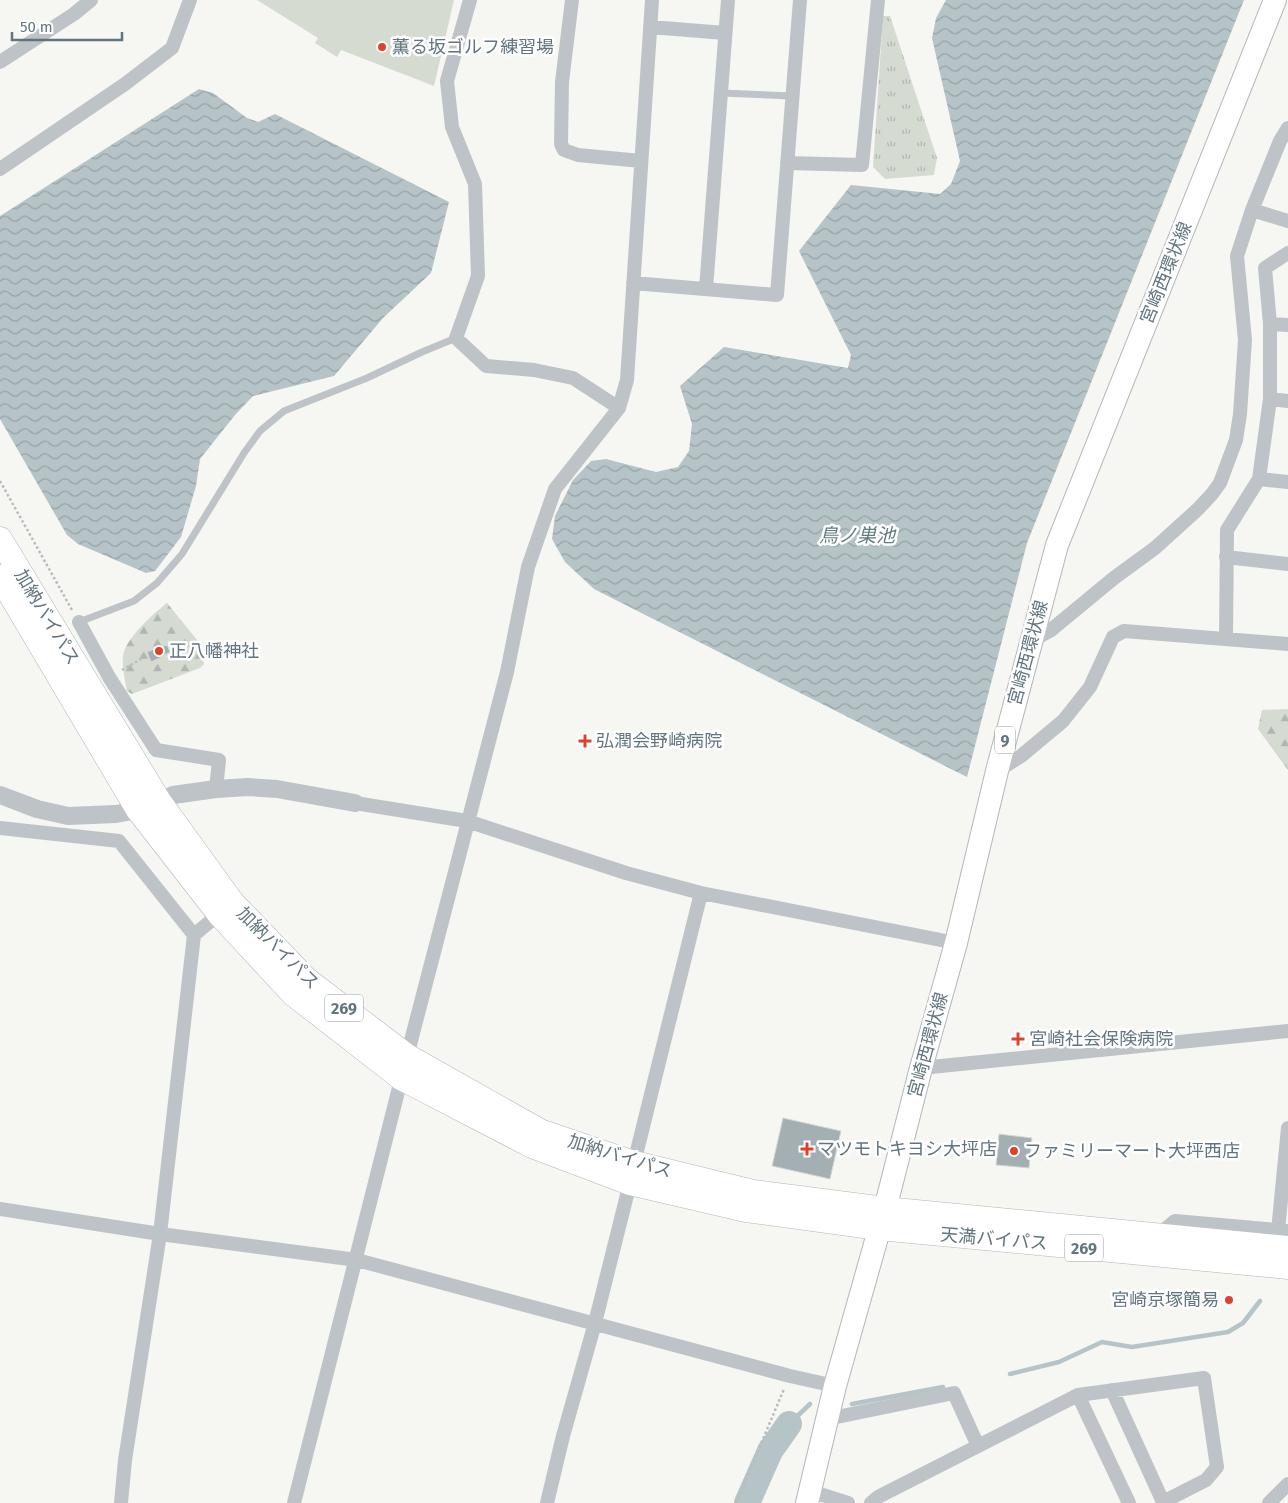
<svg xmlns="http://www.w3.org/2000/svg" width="1288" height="1503" viewBox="0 0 1288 1503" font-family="'Fira Sans','Noto Sans JP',sans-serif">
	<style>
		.forest { fill: url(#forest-firs) }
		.park { fill: url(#park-tufts) }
		.pitch { fill: #d6dbd2 }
		.water { fill: url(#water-waves) }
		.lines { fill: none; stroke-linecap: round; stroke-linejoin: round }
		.stream { stroke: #b6c4c7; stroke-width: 4.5 }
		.river { stroke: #b6c4c7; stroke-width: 26 }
		.building { fill: #a4afb3; stroke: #d8d8d6 }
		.primary-casing { stroke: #b1b7ba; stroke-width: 24 }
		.trunk-casing { stroke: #b1b6b9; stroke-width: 25 }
		.path { stroke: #b8bcbe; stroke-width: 2.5; stroke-dasharray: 2.5 2.5; stroke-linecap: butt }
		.service { stroke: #bdc3c6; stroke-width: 7 }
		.minor { stroke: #bdc3c6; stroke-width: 14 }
		.tertiary { stroke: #bdc3c6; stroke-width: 18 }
		.primary { stroke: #fff; stroke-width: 22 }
		.trunk { stroke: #fff; stroke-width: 24 }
		.poi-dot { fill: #e0412a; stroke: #fff; stroke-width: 2 }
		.labels { text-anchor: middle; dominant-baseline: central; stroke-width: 5; stroke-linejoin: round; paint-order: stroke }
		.shield { fill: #fff; stroke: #919ea5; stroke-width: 1 }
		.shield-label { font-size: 16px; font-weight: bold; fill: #62757e }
		.poi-label { font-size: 18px; fill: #62757e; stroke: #fff; text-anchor: start }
		.street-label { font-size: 18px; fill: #62757e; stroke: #fff }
		.water-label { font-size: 19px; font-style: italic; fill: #627b80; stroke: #fff }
	</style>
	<defs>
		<pattern id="forest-firs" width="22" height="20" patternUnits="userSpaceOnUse" patternTransform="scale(1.25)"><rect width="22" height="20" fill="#d6dbd2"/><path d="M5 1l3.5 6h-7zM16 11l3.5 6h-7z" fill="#b1b6b0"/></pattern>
		<pattern id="park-tufts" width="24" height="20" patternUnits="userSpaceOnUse" patternTransform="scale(1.25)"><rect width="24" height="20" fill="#d6dbd2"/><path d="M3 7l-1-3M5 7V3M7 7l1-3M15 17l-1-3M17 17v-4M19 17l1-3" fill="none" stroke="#b1b6b0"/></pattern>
		<pattern id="water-waves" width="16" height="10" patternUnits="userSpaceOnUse" patternTransform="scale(1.25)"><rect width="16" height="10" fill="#b6c4c7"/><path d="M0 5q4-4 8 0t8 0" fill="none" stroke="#97a4a7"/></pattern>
	</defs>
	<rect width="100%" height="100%" fill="#f6f6f3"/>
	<path class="forest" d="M167,603L202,646L204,664L200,668L132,694L127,691C125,681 122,667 123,656C125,639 154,613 167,603Z
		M1288,709V770L1258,729L1262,710Z"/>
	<path class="park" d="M883,16H890L937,158L934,175L885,179L873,167Z"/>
	<path class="pitch" d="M257,0H454L434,86L341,50L337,57L315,43L318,38Z"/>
	<path class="water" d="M946,0H1244L1027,543L967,777L594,589L565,562L552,539L555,516L573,480L591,461L606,459L656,472L678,467L689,451L692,424L680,386L724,347L848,368L851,355L799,251L851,185L940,194L951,184L960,161L932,38L936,18Z
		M199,89L213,93L247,118L258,122L275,114L449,202L431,273L383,318L334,376L253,396L235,415L200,459L196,486L181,537L155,571L146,573L78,544L67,535L0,419V216Z"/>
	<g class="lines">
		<path class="stream" d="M1010,1374L1059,1362L1102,1342L1132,1347L1228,1332L1243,1323L1260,1301
			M852,1404L943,1387
			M789,1424L810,1404"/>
		<path class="river" d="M747,1503L770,1451L789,1424"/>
	</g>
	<path class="building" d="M167,645L170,652L164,655L161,647Z
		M159,647L162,657L151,662L147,652Z
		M783,1118L841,1131L830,1179L772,1166Z
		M999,1134L1032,1138L1029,1168L996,1165Z"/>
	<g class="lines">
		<defs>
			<path id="primary" d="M807,1503L835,1386L885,1209L921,1068L956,943L997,771L1057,545L1275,0"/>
			<path id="trunk" d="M0,539L159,801L232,902L306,979L407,1056L540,1131L634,1163L753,1192L885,1209L1288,1248
				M0,577L138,810L219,914L293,994L401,1078L532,1146L630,1183L746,1210L879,1228L1288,1267"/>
		</defs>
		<use href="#primary" class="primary-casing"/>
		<use href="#trunk" class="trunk-casing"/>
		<path class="path" d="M0,481L72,610
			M122,670L141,659
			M736,1503L784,1389"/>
		<path class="service" d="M721,93L792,96
			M79,622L134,601L157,583L182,554L244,453L260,431L284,411L367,378L422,352L456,338"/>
		<path class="minor" d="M470,0L447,81L452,127L475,184L478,276L456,338L486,366L534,370L573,378L619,408
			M572,0L562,82L561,144L564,150L578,155L641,161
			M650,27L725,33
			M0,62L74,14L91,0
			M787,163L862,165L878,0
			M0,169L125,84L172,48L190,0
			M1252,210L1288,221
			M633,283L777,295L800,0
			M706,289L728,0
			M1270,324L1288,325
			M1270,399L1288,401
			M1259,479L1288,482
			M1226,557L1288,564
			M79,622L109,677L156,750L219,760L216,789
			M1226,639L1227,530L1259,479L1270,399V324L1265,268L1288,253
			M1031,641L1051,630L1114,578L1155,548L1198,509L1212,494L1220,483L1236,440L1240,414L1245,340L1237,256L1252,210L1280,141L1288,128
			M997,771L1021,756L1063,721L1090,687L1113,637L1124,631L1288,644
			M355,803L467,821L626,873L701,893L956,943
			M0,828L119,841L194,935
			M921,1068L1288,1031
			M634,1163L701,893
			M0,1209L160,1234L357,1260L790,1376L835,1386
			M1278,1231L1288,1128
			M1157,1236L1175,1221L1288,1231
			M1078,1395L1204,1378L1217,1467L1206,1480L1163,1502L1112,1390
			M827,1419L954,1393L978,1446
			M810,1491L848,1503
			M121,1503L125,1460L160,1234L194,935L219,914
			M294,1503L407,1056L507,672L528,567L555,489L619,408L627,380L652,0
			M547,1503L563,1436L595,1323L630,1183
			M871,1503L878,1497L1078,1395L1129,1503
			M1269,1503L1288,1484"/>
		<path class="tertiary" d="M0,795L37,809L68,816L116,814L138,810L173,795L216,789L248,787L277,789L355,803"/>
		<use href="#primary" class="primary"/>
		<use href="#trunk" class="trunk"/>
	</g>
	<g class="poi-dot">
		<circle cx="382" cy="47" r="5"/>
		<circle cx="159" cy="651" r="5"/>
		<path d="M582.5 733.5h5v5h5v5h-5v5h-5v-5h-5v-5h5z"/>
		<path d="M1015.5 1031.5h5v5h5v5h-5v5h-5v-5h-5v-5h5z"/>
		<path d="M804.5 1141.5h5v5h5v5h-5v5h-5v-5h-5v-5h5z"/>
		<circle cx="1014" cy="1151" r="5"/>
		<circle cx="1229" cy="1300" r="5"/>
	</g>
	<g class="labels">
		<g class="shield">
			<rect x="995" y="726.5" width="20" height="27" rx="4"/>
			<rect x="325" y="994.5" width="38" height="27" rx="4"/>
			<rect x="1065" y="1234.5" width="38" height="27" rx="4"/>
		</g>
		<g class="shield-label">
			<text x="1005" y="740">9</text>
			<text x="344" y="1008">269</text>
			<text x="1084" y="1248">269</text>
		</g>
		<g class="poi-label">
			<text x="392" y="47">薫る坂ゴルフ練習場</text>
			<text x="169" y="651">正八幡神社</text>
			<text x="596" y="741">弘潤会野崎病院</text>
			<text x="1029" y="1039">宮崎社会保険病院</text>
			<text x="817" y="1149">マツモトキヨシ大坪店</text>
			<text x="1024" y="1151">ファミリーマート大坪西店</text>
			<text x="1219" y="1300" text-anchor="end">宮崎京塚簡易</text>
		</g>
		<g class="street-label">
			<text transform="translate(1166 273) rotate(-68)">宮崎西環状線</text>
			<text transform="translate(47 617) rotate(59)">加納バイパス</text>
			<text transform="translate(1028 653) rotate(-75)">宮崎西環状線</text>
			<text transform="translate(278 948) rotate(45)">加納バイパス</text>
			<text transform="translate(928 1045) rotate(-75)">宮崎西環状線</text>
			<text transform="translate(620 1156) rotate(17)">加納バイパス</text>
			<text transform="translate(994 1239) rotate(5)">天満バイパス</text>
		</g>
		<g class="water-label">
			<text x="857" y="535">鳥ノ巣池</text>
		</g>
	</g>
	<path d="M12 32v8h110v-8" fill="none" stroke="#62757e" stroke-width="2.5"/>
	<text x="20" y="32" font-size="15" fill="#62757e" stroke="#ffffff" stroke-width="4" paint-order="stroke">50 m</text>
</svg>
